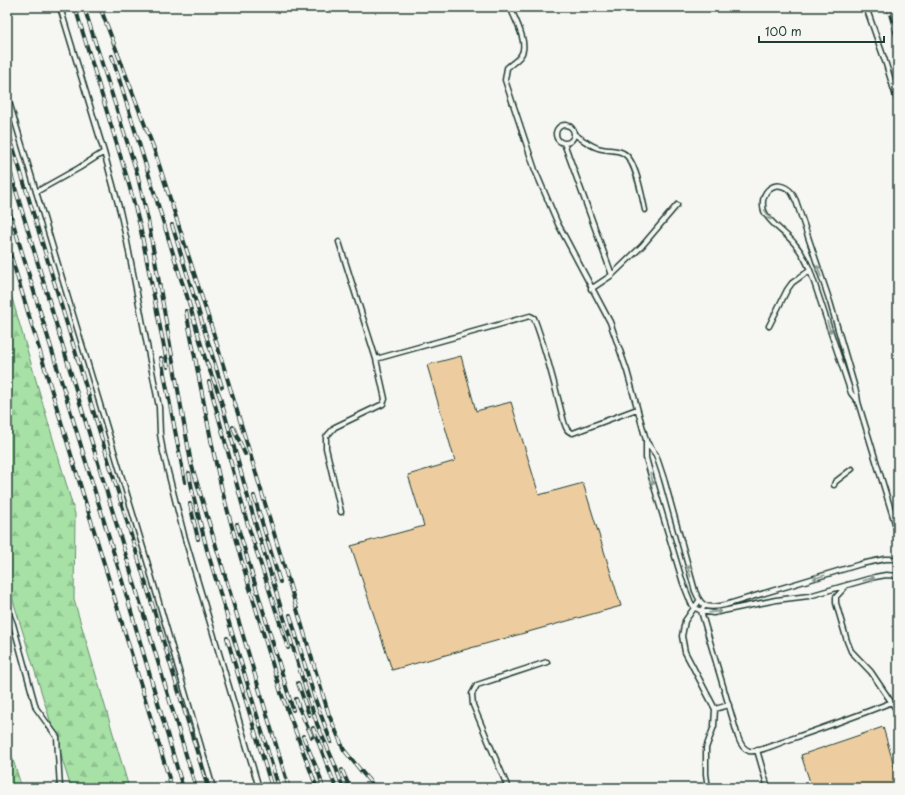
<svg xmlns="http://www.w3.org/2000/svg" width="905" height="795" viewBox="0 0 905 795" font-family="'Playpen Sans',sans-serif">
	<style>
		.forest { fill: url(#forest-firs); stroke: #638f6d }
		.building { fill: #edcd9f; stroke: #1f3d34 }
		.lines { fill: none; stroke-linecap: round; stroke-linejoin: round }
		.lane-casing { stroke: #1f3d34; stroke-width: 7 }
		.lane { stroke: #f6f6f2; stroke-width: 4 }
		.rail-casing { stroke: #1f3d34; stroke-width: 4 }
		.rail { stroke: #f6f6f2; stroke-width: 2.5; stroke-dasharray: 8; stroke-linecap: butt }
		.oneway { stroke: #8a9a93 }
	</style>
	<defs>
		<pattern id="forest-firs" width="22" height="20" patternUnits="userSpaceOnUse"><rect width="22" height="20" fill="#a7e1a6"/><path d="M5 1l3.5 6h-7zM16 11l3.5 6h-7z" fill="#8fc290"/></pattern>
	</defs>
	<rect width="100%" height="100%" fill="#f6f6f2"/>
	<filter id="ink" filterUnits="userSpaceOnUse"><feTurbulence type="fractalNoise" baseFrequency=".025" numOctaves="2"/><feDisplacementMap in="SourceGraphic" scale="8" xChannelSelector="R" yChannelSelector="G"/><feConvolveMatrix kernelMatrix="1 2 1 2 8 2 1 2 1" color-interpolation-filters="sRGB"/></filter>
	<g filter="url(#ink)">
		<path class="forest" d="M7,281L75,514L74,600L129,788H71L7,581Z
			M7,741L22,788H7Z"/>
		<path class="building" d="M461,356L476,411L511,402L539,495L583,483L621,606L392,670L351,546L424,526L408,475L455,461L427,365Z
			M883,727L898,780V788H812L801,755Z"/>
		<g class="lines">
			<defs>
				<path id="lane" d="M60,7L104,152L120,211L127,242L159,407L160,434L163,452L184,535L259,788
					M510,7C515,19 529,44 521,55C518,60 511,64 507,68L505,80L535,170L558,224L610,322L617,342L627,371L646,440V458L653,483L683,583L691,603L694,607L701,611L713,613L776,600L809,596L875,577L886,575L898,576
					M866,7L885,61L898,103
					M7,95L144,551L213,788
					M556 134a9 9 0 1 1 18 0a9 9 0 1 1-18 0Z
					M574,134C582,139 589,145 598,148C606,151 616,149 623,153C636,159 642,197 645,210
					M564,143L612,275L591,289
					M36,192L79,168L104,152
					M339,242L376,359L530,316L534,318C547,352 555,387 564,422C566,428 567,432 573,433L637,409
					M612,275L642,246L677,205
					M769,326L787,290L792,283L810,270
					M858,402L851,393L810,270C806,260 801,251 794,243C787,234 768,222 764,211C758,191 777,176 792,193C793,195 795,199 796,201L830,302L857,395L858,402L898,533
					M646,441L656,455L664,479L695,591C702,608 707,609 725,605L861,564L885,559H898
					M834,485L835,482L852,469
					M341,512L326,448V437L335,427L383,404L385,399L376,359
					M847,585L836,597V603L847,641L851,651L871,672L898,712
					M699,601L685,621L682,636L685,652L715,709L714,726L706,748V774L708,788
					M705,605L701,611L738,737C740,743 743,749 749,751C758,753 779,743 788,740C823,728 857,716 892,702
					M7,609L13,624L36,708L57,737L60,788
					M715,709L729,705
					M757,750L768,788
					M508,788L473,705L472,694L477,685L547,662"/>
			</defs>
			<use href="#lane" class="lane-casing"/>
			<use href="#lane" class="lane"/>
			<defs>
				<path id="rail" d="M75,7L128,181L140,226L168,367
					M84,7L137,173L148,220L191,463L289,788
					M100,7L154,149L215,338L329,715L344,750L375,788
					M888,7L898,42
					M112,56L181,279L187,296L205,358L220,397L254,519L301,674L317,724L335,765L343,788
					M7,127L208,788
					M7,161L196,788
					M7,203L121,577L183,788
					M172,225L222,387
					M7,243L172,788
					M186,311L213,450L222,490L237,545L281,693L317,788
					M161,358L185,482
					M209,382L247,522L288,648
					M233,427L245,454
					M189,473L193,494L207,550L279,788
					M254,496L280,582
					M190,504L198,539
					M237,524L293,710
					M290,615L315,699L331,742
					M227,638L272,788
					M298,683L309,715
					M296,699L299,708L312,737
					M313,728L336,788
					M303,736L319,774L323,788
					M342,770L350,788"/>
			</defs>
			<use href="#rail" class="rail-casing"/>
			<use href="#rail" class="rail"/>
		</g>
		<defs><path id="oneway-shaft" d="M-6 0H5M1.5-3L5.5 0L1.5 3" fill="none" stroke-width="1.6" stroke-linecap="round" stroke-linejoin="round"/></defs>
		<g class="oneway">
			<use href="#oneway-shaft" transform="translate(768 215) rotate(56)"/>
			<use href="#oneway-shaft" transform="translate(819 271) rotate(-109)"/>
			<use href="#oneway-shaft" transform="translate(829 327) rotate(72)"/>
			<use href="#oneway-shaft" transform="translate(652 479) rotate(74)"/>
			<use href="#oneway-shaft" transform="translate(689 571) rotate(-105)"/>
			<use href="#oneway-shaft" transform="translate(819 577) rotate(163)"/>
			<use href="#oneway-shaft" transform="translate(869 579) rotate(-16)"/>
			<use href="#oneway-shaft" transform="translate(715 612) rotate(-7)"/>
		</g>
	</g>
	<rect width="905" height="795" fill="none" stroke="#f6f6f2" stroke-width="24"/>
	<rect x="12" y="12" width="881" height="771" fill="none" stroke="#1f3d34" stroke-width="1.5" filter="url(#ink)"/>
	<path d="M759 36v6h125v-6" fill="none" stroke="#1f3d34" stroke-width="2"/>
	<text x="765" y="36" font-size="12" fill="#1f3d34" stroke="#f6f6f2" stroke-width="3" paint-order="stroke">100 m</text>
</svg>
